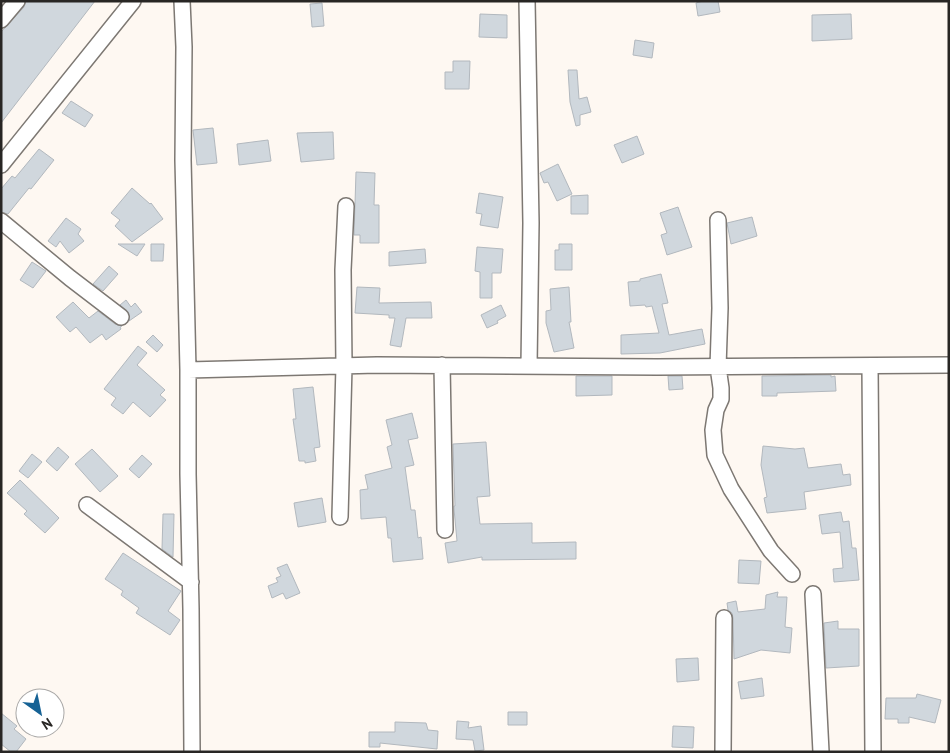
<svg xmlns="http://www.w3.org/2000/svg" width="950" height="753" viewBox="0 0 950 753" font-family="'PT Sans',sans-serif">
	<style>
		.building { fill: #d0d7dd; stroke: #b2b8be }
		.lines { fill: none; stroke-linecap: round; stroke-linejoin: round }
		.minor-casing { stroke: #7d7873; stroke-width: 18 }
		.minor { stroke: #fff; stroke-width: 15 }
	</style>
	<rect width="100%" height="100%" fill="#fef8f2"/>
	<path class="building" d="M26,1H95L1,123V32L24,7Z
		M703,1H718L720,12L698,16L696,3Z
		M322,3L324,26L312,27L310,4Z
		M480,14L507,15V38L479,37Z
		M851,14L852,39L812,41V15Z
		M635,40L654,43L652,58L633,55Z
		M453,61H470L469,89H445V72H453Z
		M568,70H577L579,99L587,97L591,112L580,115V125L576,126L570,102Z
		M71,101L93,115L85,127L62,113Z
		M213,128L217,163L197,165L193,130Z
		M333,132L334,159L301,162L297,133Z
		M637,136L644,154L622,163L614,145Z
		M268,140L271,161L239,165L237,144Z
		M39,149L54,160L31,189L29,188L8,214L1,212V189L12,176L15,178Z
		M558,164L572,194L557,201L548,182L544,183L540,173Z
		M356,172L375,173L374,205H379V243H360V235H354Z
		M132,188L150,204L151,203L163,219L132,242L115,226L120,220L111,213Z
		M479,193L503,197L498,228L480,225L482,214L476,213Z
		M588,195V214H571V196Z
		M678,207L692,247L667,255L661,235L667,233L660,213Z
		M752,217L757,236L731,244L727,223Z
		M66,218L81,229L78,234L84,241L69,253L60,241L56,247L48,241Z
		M118,244H145L137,256Z
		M151,244H164L163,261H151Z
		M559,244H572V270H555V250H559Z
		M477,247L503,249L501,273H492V298H480V272L475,271Z
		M425,249L426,263L389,266V252Z
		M32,262L46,271L33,288L20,280Z
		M109,266L118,274L103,291L93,284Z
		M661,274L668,303L662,304L669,335L702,329L705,344L660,353L621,354V335L659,333L652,306L646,307L645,305L630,306L628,282L640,281V279Z
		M357,287L380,288L379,303L431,302L432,318H406L401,347L390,345L395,318H389V315L355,313Z
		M569,287L571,322H569L574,348L554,352L546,323V311L551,310L550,289Z
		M126,300L131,307L135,303L142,312L129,321V313L120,305Z
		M73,302L89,318L98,311L115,324L122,326L120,327L121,329L106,340L102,334L90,343L76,327L70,332L56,317Z
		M501,305L506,316L497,321L498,323L487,328L481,315Z
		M153,335L163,345L157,352L146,342Z
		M138,346L147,353L137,365L165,390L160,395L166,400L150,417L133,402L123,414L111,405L116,398L104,389Z
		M831,375V377L835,376L836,391L777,393V396H762V376Z
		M576,376H612V395L576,396Z
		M668,376H682L683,389L669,390Z
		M313,387L320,447L314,448L316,461L305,463V461H299L293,419H296L293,389Z
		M412,413L418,438L408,440L414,465L405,467L411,510H415L418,538L421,537L423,559L393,562L391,538H388L386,517L361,519L360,490L368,489L365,475L392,468L387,447L392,445L386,420Z
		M486,442L490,496L477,497L480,524L532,523V543L576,542V559L482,560V557L448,563L445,543L457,541L454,509V506H455L453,444Z
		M763,446L795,449L804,448L808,468L841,464L843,475L850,474L851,485L804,492L806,509L767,513L764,498L767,497L761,465Z
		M58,447L69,457L57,471L46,461Z
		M92,449L118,476L100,492L75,464Z
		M32,454L42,462L28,478L19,471Z
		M142,455L152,464L139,478L129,469Z
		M20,480L59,518L45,533L24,514L27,511L7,493Z
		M322,498L326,522L298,527L294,503Z
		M841,512L843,522L849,521L852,548H856L859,580L834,582L833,569L843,568L840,532L822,534L819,515Z
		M163,514H174L173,557L162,549Z
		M123,553L181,591L168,611L180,620L170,635L136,613L139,608L121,595L123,591L105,579Z
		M739,560L761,561L759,584L738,583Z
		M287,564L300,593L286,599L283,593L272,598L268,586L278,582L276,578L281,576L277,568Z
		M778,592L777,597H787L785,627L792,628L790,653L761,650L734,659L733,618L732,613L728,610L727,603L736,601L738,612L765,609L766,595Z
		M838,621V629H859V666L826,668L824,623Z
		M698,658L699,680L677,682L676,659Z
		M762,678L764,696L741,699L738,682Z
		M917,694L941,700L935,723L909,717V723H898V719H885L886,698H916Z
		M508,712H527V725H508Z
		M1,713L17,726L14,729L26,739L16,752H11L1,744Z
		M457,721L469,722L468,728L481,726L484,750L475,751L473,740L456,739Z
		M395,722L426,723L428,730L438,731L437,749L380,743V747H369V732H395Z
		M673,726L694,727L693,748L672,747Z"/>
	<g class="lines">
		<defs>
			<path id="minor" d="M182,1L184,47L183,160L188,370V474L191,609L192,752
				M527,1L531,223L529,366
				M1,20L17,1
				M1,165L133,1
				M718,220L720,308L718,367L721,388V399L716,410L713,430L715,455L731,489L771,551L792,574
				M1,221L70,278L121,317
				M442,365L445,530
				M870,366L873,752
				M188,370L377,365L657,367L949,365
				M87,505L191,582
				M340,517L344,366L343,270L346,206
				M813,594L821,752
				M723,752L724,618"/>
		</defs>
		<use href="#minor" class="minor-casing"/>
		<use href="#minor" class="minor"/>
	</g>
	<rect width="950" height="753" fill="none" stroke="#282624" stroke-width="5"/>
	<g transform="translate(40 713) rotate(147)"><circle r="24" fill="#ffffff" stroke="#a9a8a7"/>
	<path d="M0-4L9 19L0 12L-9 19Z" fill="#166295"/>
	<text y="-8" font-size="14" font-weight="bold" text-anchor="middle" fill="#282624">N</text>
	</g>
</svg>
